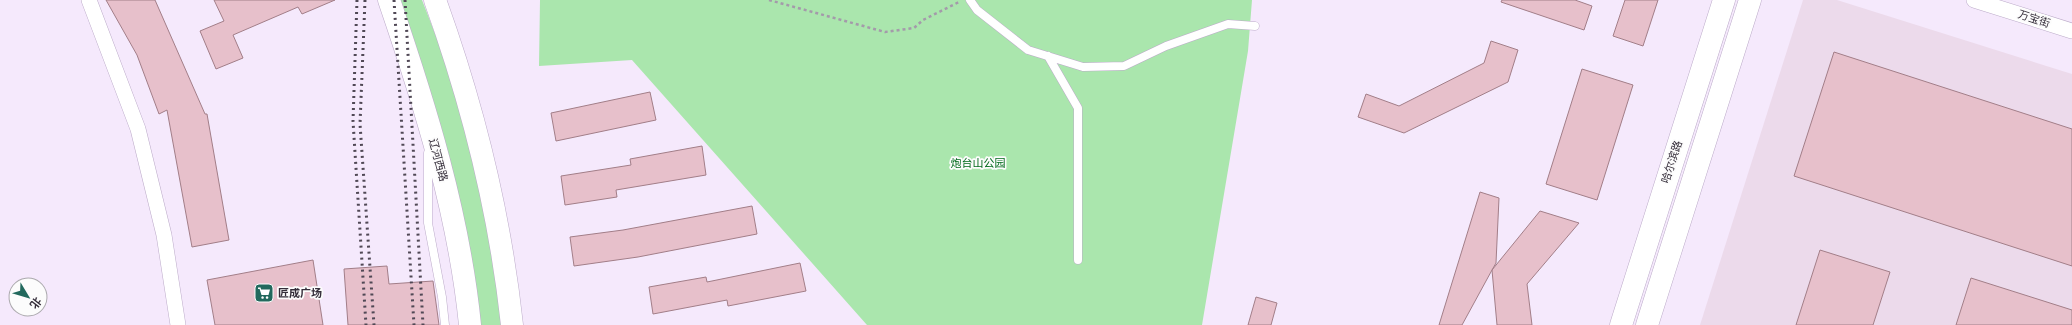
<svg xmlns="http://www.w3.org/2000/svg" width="2072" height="325" viewBox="0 0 2072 325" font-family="'Fira Sans Condensed','Noto Sans SC',sans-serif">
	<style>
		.industrial { fill: #ecdaeb }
		.green { fill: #aae6ad }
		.building { fill: #e7c0cb; stroke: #a27e88 }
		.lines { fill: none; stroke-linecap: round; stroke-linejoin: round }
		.lane-casing { stroke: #bcabc9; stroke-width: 9 }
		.street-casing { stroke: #bcabc9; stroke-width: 16 }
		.secondary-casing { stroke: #bcabc9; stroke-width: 23 }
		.path { stroke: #a49aaa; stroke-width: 2.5; stroke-dasharray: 3 3; stroke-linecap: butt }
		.lane { stroke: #fff; stroke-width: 8 }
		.street { stroke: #fff; stroke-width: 15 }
		.secondary { stroke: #fff; stroke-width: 22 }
		.rail { stroke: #504855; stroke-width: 3; stroke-dasharray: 2 4; stroke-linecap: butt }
		.labels { text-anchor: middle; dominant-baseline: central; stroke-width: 3.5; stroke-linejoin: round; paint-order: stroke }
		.street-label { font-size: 11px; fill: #352e3a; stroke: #fcfcfc }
		.park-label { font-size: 11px; fill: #006a1b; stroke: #fcfcfc }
		.poi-label { font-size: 11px; font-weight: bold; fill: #352e3a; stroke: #fcfcfc; text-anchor: start }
	</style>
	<rect width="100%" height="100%" fill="#f5e9fc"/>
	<path class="industrial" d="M1803,0H1837L2072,74V325H1700Z"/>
	<path class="green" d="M397,0H422L456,88L482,192L504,325H481Z
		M540,0H1252L1248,51L1202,325H867L632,60L539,66Z"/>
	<path class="building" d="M106,0H155L205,114H207L229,240L192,247L167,110L159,114L137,55Z
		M214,0H335L302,14L298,7L233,35L243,58L216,69L200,31L224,21Z
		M1502,0H1575L1592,6L1584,30L1501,2Z
		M1625,0H1658L1643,46L1613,36Z
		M1491,41L1518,50L1508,82L1404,133L1358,117L1366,94L1399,106L1484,63Z
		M1834,52L2072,129V266L1794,176Z
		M1582,69L1633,85L1597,200L1546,184Z
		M650,92L656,120L556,141L551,113Z
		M702,146L706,175L616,190L617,197L565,205L561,176L631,165L630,159Z
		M1480,192L1499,198L1496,263L1492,270L1540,211L1579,223L1527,284L1532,325H1497L1492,270L1462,325H1439Z
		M752,206L757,234L638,257L574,266L570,237L623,230Z
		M1820,250L1890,272L1873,325H1796Z
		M313,260L323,325H215L207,280Z
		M800,263L806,291L728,306L727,300L653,314L649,287L706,277L707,282Z
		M387,266L389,284L433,281L439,325H348L344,269Z
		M1971,278L2072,310V325H1956Z
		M1256,297L1277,303L1271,325H1248Z"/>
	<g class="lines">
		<defs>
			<path id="lane" d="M970,0L977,10L1028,50L1083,67L1124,66L1166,46L1228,24L1255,26
				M1048,56L1078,108V260
				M428,153V223L442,297L445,325"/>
			<path id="street" d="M89,0L138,129L164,235L178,325
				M1974,0L2072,31"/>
			<path id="secondary" d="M389,0C425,105 459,214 470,325
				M435,0C473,105 500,214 512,325
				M1621,325L1724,0
				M1647,325L1750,0"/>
		</defs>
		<use href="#lane" class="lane-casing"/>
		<use href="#street" class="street-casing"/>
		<use href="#secondary" class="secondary-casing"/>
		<path class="path" d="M769,0L885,32L914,28L923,20L959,2"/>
		<use href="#lane" class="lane"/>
		<use href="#street" class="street"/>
		<use href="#secondary" class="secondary"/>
		<path class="rail" d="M357,0L353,121L366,325
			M365,0L360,124L374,325
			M394,0L414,325
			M405,0L423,325"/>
	</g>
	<defs>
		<symbol id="supermarket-square" viewBox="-11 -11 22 22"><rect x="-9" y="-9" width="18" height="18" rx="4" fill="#22695d" stroke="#fcfcfc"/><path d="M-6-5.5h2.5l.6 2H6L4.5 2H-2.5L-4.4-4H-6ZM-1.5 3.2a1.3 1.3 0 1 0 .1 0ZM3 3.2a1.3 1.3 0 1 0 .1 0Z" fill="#fff"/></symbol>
	</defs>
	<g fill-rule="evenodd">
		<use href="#supermarket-square" x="253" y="282" width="22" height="22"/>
	</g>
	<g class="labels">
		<g class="street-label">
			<text transform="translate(2034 19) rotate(18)">万宝街</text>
			<text transform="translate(438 160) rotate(75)">辽河西路</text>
			<text transform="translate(1672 162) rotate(-72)">哈尔滨路</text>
		</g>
		<g class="park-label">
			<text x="978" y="163">炮台山公园</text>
		</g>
		<g class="poi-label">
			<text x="278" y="293">匠成广场</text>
		</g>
	</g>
	<g transform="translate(28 297) rotate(128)"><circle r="19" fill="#fcfcfc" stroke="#acaaae"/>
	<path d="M0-3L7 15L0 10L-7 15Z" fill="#22695d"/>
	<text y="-6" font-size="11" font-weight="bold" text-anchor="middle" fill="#352e3a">北</text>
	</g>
</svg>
